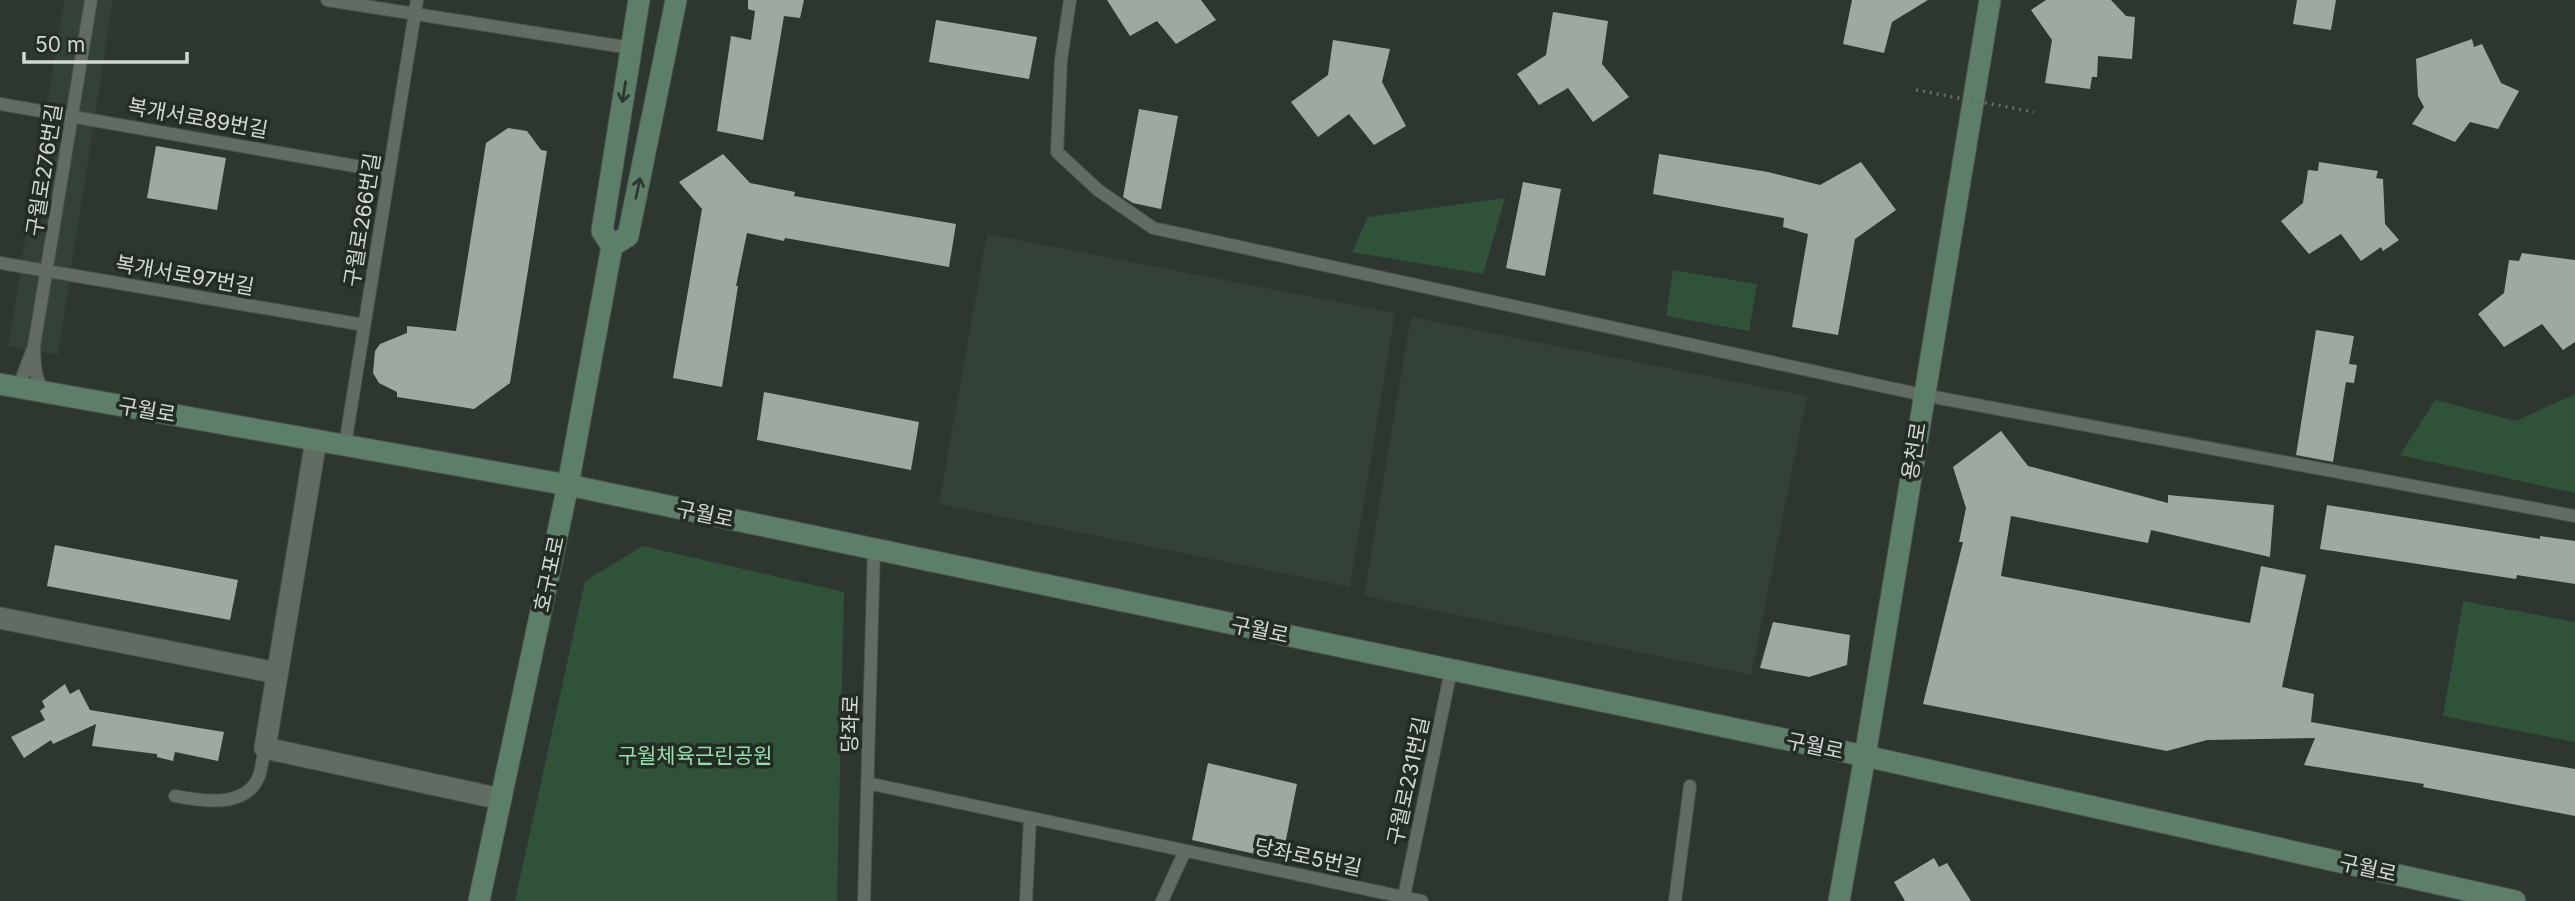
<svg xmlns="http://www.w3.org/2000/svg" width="2575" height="901" viewBox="0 0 2575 901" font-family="Inter,'Noto Sans KR',sans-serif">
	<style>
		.built { fill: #334136 }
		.green { fill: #2f5239 }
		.building { fill: #9fa8a1 }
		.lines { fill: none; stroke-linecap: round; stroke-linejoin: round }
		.lane-casing { stroke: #4b514d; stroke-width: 14 }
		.street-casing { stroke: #4b514d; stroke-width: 23 }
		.secondary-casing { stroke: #4b514d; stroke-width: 23 }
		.lane { stroke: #636b65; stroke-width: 12 }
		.street { stroke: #636b65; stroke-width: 21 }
		.secondary { stroke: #5d7e68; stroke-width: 21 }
		.path-bridge { stroke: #676e69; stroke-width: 3.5; stroke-dasharray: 2 5; stroke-linecap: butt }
		.oneway { stroke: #2d3830 }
		.labels { text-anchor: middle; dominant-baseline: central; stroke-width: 7; stroke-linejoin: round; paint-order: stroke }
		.street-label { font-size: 21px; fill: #d3d8d4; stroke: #242c26 }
		.park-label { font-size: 21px; fill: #95dea9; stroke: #242c26 }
	</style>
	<rect width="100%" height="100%" fill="#2e3630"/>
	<path class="built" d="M64,0H113L58,355L8,346Z
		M987,234L1395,313L1350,587L939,504Z
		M1411,317L1807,396L1751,675L1364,596Z"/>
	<path class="green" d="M1505,198L1483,274L1352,252L1368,217Z
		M1673,270L1757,284L1749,331L1666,316Z
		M2575,394V493L2400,455L2435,400L2516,421Z
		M643,546L844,592L837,901H515L585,581Z
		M2463,601L2575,622V742L2443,716Z"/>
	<path class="building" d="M748,0H804L800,18L784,16L763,140L717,131L731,36L751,40L755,11L748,9Z
		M1107,0H1201L1216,20L1176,44L1157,21L1130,36Z
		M1852,0H1928L1892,22L1884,53L1843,44Z
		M2046,0H2111L2126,16L2135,17L2132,59L2098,56L2097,77H2092L2090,89L2045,83L2052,40L2031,10Z
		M2297,0H2336L2331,30L2293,24Z
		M1553,12L1608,21L1602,64L1629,97L1593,122L1568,88L1539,105L1517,74L1546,55Z
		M936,20L1037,37L1029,79L929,62Z
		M2472,39L2474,47L2482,44L2501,83L2519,91L2498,129L2470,122L2455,142L2412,124L2424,107L2418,96L2416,59Z
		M1333,40L1390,49L1382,82L1406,126L1374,145L1349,114L1318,137L1291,102L1328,75Z
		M1139,109L1178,116L1161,209L1133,203L1123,197Z
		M508,128L527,131L541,150L547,151L510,383L474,409L397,397V392L379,383L373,373L375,351L380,344L407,333V326L456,331L486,143Z
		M156,146L226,158L217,210L147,198Z
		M723,154L750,183L795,192L794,196L956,224L949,267L785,238L784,241L747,233L736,286H738L722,387L673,378L702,209L679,182Z
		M1659,154L1768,172L1820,185L1861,162L1896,210L1855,239L1838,335L1792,327L1808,234L1783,227L1784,218L1653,194Z
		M2319,162L2378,171L2376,178L2383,179L2385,224L2399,240L2383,251L2381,247L2361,261L2341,234L2309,254L2281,221L2303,203L2308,170L2318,171Z
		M1523,182L1561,189L1545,276L1506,268Z
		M2522,253L2575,260V342L2563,350L2542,324L2504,347L2478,314L2504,293L2509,260L2519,261Z
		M2316,330L2354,336L2349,364L2357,365L2354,383L2346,382L2333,462L2296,455Z
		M764,392L919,422L911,470L757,440Z
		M2001,431L2028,466L2168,503V495L2274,505L2270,557L2151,530L2148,543L2011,516L2001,576L2250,623L2261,566L2306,575L2282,687L2314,694L2311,722L2575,769V816L2423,787L2424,784L2304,765L2315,738L2207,740L2167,751L1923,704L1963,542H1959L1966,508L1953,467Z
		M2327,505L2540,539V536L2575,541V584L2517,575L2516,579L2320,549Z
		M55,545L238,580L230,620L47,586Z
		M1773,622L1850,635L1847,665L1809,677L1760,668Z
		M65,684L70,694L79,689L90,710L224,732L218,761L175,752L173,761L157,757V754L92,746L96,724L53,744L51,740L24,758L11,737L45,720L40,711L45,707L42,701Z
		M1208,763L1297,784L1282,860L1192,840Z
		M1934,858L1939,867L1947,863L1971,901H1905L1894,882Z"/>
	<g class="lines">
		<defs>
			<path id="lane" d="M327,0L631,48
				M1070,0L1061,60L1057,152L1098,190L1153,228L1923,395L2575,516
				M0,104L389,172
				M0,263L364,325
				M34,346L91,0
				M13,386L20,383L34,346C35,362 33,379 46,392
				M345,445L417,0
				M867,783L1422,901
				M175,796C201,801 246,809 259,776C262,767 263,757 265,748
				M864,901L874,549
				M1026,901L1030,818
				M1162,901L1185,851
				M1403,901L1451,670
				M1675,901L1690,786"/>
			<path id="street" d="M316,440L265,748L501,799
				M0,618L277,673"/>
			<path id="secondary" d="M612,246L628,236L676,0
				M0,384L568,485L1865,756L2515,901
				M479,901L568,485L612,246L602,231L639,0
				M1839,901L1865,756L1990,0"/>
		</defs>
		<use href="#lane" class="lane-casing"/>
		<use href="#street" class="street-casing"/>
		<use href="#secondary" class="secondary-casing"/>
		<use href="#lane" class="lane"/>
		<use href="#street" class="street"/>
		<use href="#secondary" class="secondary"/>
		<path class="path-bridge" d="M1916,90L2034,112"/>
	</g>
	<defs><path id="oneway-shaft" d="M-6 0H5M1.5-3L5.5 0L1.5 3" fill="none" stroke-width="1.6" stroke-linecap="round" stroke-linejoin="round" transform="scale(1.75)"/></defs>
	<g class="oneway">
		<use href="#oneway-shaft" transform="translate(624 92) rotate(99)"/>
		<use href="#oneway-shaft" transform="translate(638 188) rotate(-78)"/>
	</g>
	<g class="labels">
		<g class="street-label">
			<text transform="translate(198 118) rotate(10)">복개서로89번길</text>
			<text transform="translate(44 170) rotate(-81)">구월로276번길</text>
			<text transform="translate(362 220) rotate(-81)">구월로266번길</text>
			<text transform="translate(185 275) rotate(10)">복개서로97번길</text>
			<text transform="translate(147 410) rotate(10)">구월로</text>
			<text transform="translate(1914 451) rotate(-81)">용천로</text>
			<text transform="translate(705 514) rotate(12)">구월로</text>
			<text transform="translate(549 574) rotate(-78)">호구포로</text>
			<text transform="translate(1260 630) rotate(12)">구월로</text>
			<text transform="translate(850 724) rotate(-88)">당좌로</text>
			<text transform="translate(1815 746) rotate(12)">구월로</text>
			<text transform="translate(1408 781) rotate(-78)">구월로231번길</text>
			<text transform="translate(1308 857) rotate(12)">당좌로5번길</text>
			<text transform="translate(2368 868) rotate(13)">구월로</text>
		</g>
		<g class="park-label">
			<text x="695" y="755">구월체육근린공원</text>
		</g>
	</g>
	<path d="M24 52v10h163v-10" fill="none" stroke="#d3d8d4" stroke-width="3.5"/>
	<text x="35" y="52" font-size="21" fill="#d3d8d4" stroke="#242c26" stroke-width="5" paint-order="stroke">50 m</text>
</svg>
